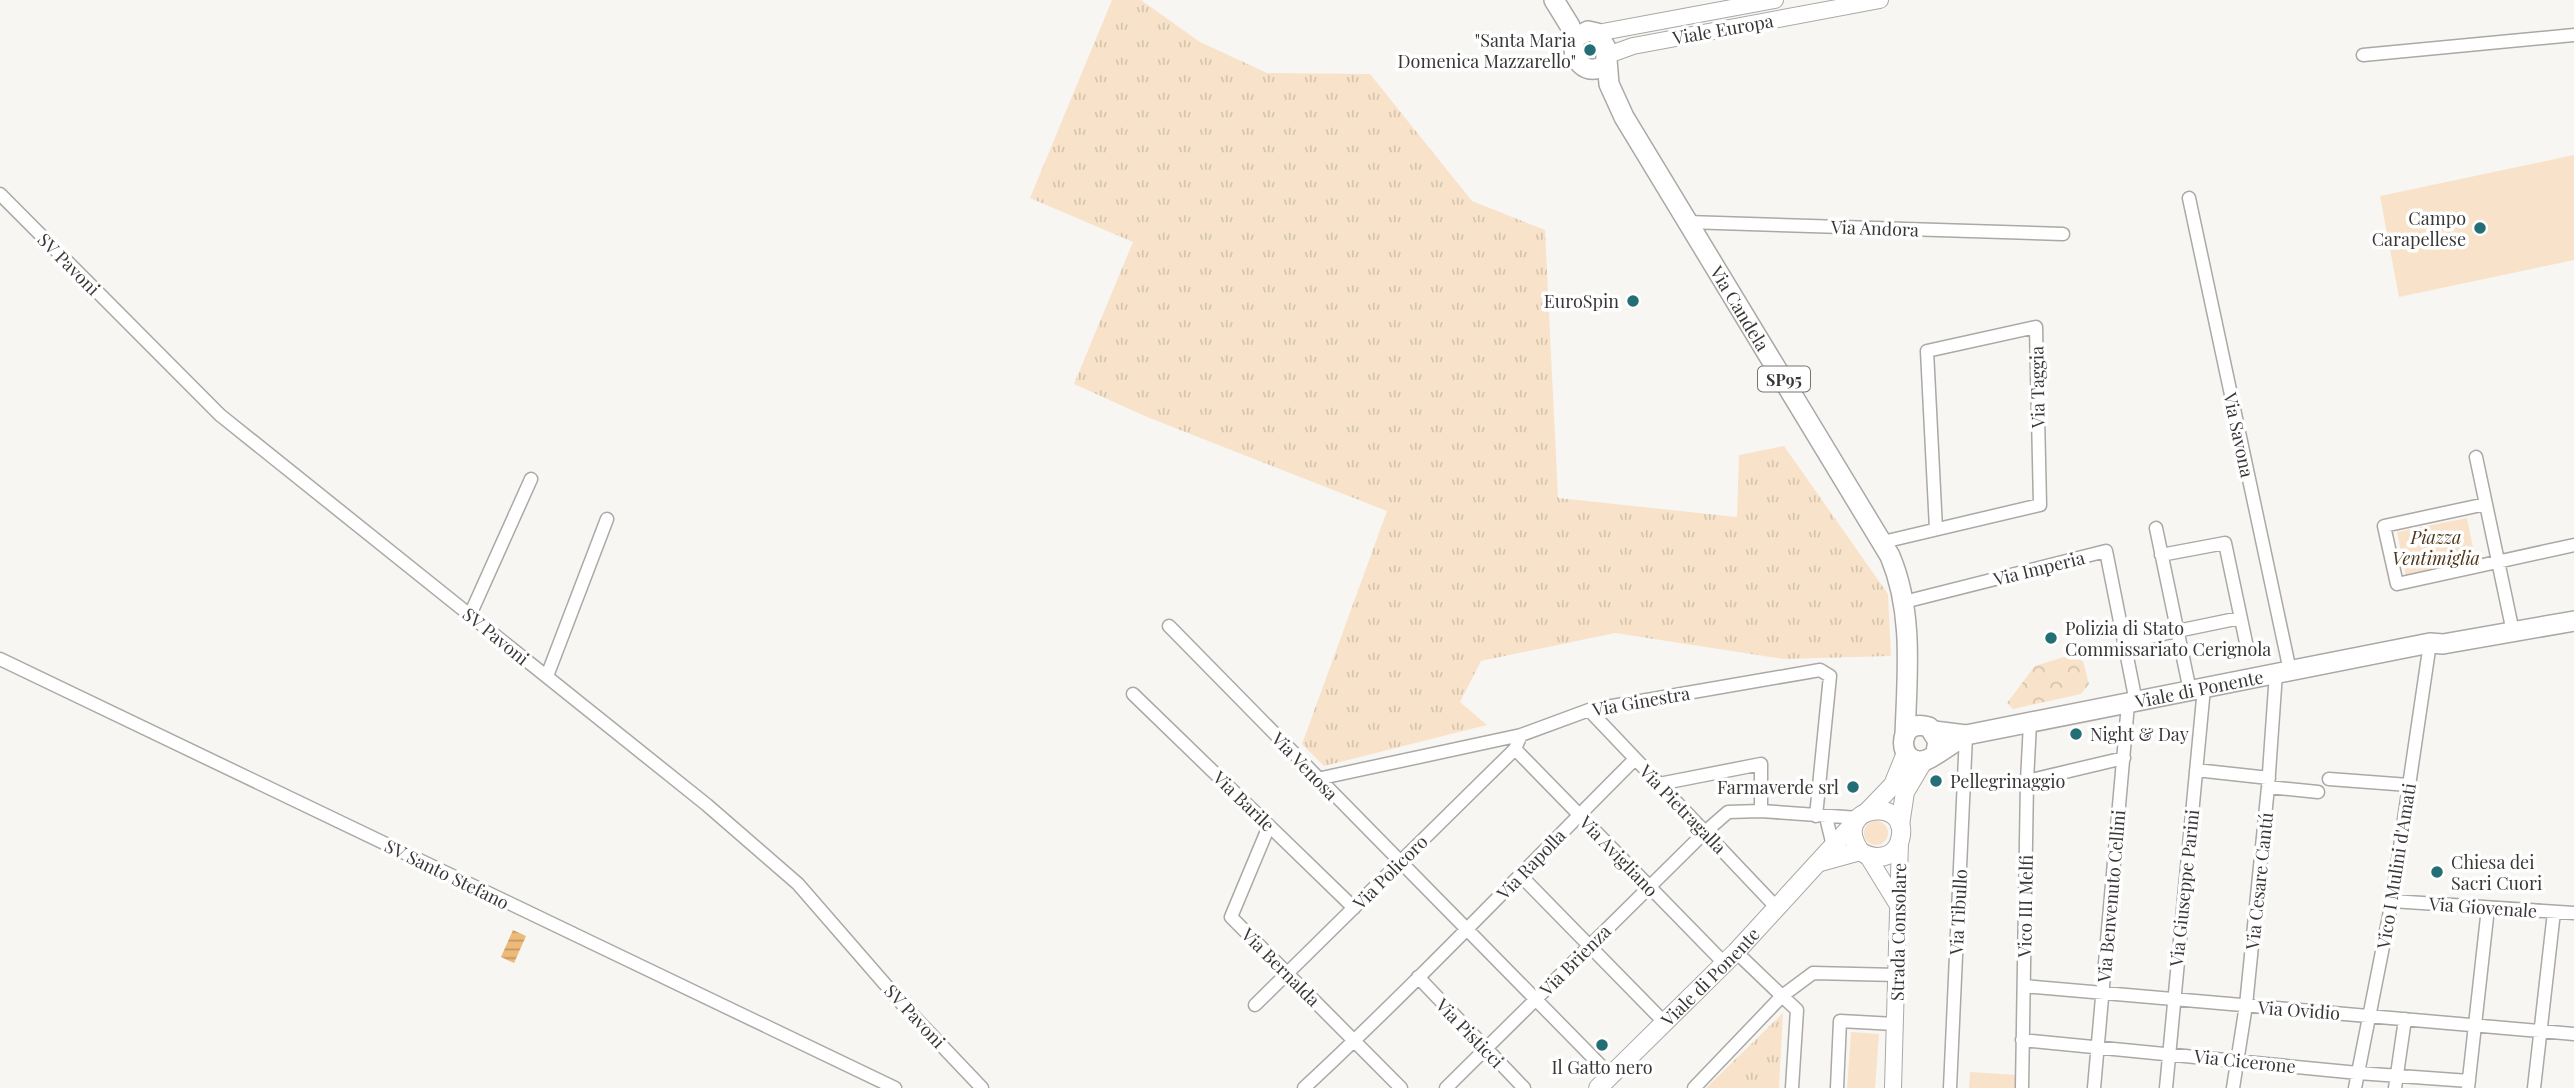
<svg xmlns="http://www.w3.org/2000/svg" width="2574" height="1088" viewBox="0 0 2574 1088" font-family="'Playfair Display',serif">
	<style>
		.grass { fill: url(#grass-tufts) }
		.forest { fill: url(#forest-crowns) }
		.garden { fill: #f8e3ca }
		.water { fill: url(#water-rules) }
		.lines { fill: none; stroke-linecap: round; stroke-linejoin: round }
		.minor-casing { stroke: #aba8a6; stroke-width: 15 }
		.tertiary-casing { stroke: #aba8a6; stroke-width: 18 }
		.secondary-casing { stroke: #aba8a6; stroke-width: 20 }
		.primary-casing { stroke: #aba8a6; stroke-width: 22 }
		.minor { stroke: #fff; stroke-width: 12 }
		.tertiary { stroke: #fff; stroke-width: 16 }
		.secondary { stroke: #fff; stroke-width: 18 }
		.primary { stroke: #fff; stroke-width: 19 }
		.poi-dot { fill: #246f75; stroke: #fff; stroke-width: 2.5 }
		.labels { text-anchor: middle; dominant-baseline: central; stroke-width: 7; stroke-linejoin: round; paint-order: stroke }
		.shield { fill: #fff; stroke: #747473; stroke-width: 2 }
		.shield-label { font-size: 16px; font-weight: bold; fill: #393837 }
		.street-label { font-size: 18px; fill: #393837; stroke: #fff }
		.poi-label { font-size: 18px; fill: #393837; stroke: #fff; text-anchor: end }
		.park-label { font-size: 18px; font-style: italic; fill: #4d371a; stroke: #fff }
	</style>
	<defs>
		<pattern id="grass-tufts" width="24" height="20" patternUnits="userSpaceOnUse" patternTransform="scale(1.75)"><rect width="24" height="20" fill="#f8e3ca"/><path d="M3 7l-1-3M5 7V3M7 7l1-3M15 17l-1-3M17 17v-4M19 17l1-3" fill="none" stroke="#d5c4ae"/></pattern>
		<pattern id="forest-crowns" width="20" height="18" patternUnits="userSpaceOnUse" patternTransform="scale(1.75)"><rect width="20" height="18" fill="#f8e3ca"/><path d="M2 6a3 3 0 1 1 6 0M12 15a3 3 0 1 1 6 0" fill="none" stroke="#d5c4ae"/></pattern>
		<pattern id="water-rules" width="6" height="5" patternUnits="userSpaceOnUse" patternTransform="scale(1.75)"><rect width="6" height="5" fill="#eeba78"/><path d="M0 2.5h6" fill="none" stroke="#c29863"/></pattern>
	</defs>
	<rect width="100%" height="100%" fill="#f8f6f2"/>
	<path class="grass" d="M1112,0H1141L1200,42L1267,73L1370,74L1472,201L1545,230L1558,498L1737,517L1739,455L1784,446L1888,594L1891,656L1783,659L1615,633L1481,661L1460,702L1487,725L1324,766L1302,744L1387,511L1147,417L1074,384L1133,242L1030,198Z
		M1783,1013L1779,1088H1706Z"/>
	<path class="forest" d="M2067,656L2083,661L2089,684L2081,694L2013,709L2007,703L2035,666Z"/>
	<path class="garden" d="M2574,155V260L2399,297L2380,196Z
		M2467,518L2476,563L2406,577L2397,532Z
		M1864 833a12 12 0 1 1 24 0a12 12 0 1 1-24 0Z
		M1851,1032L1879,1034L1875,1088H1847Z
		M1970,1072L2016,1075L2015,1088H1969Z"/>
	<path class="water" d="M513,930L526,936L514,963L501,957Z"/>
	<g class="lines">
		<defs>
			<path id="minor" d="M2363,55L2574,35
				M0,194L220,415L707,805L798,884L904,1006L982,1088
				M2189,198L2290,671
				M1687,222L2063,234
				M2476,457L2513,632
				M2486,504L2384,526L2397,584L2574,545
				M2156,528L2190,691
				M1883,542L2040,505L2036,327L1927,351L1936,529
				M2161,555L2225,543L2248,652
				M1904,602L2106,551L2136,702
				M470,615L531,479
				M1169,626L1611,1076
				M2124,642L2240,618
				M0,659L895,1088
				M547,676L607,519
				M1133,694L1354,908
				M1589,710L1778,909
				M1515,749L1724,963
				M2196,770L2269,778
				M1317,779L1521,735L1589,710L1820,670L1830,676L1816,816
				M2329,779L2409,785
				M2027,781L2124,758
				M1659,784L1761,764V811
				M2268,787L2318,792
				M1826,817L1833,846
				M1269,826L1231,917L1401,1088
				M1521,876L1665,1023
				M2392,901L2574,913
				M1418,977L1524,1088
				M2024,986L2574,1034
				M1255,1005L1515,749L1521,735
				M2022,1040L2358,1073L2469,1081
				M1304,1088C1418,982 1525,869 1635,759
				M1446,1088L1705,832L1728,812L1761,811L1859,818
				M1694,1088L1782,996L1736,952
				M1792,1088L1797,1010L1782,996L1813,973L1897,975
				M1837,1088L1840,1021L1895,1024
				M1950,1088L1966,735
				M2022,1088L2027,781L2030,723
				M2094,1088L2128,704
				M2166,1088L2204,688
				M2233,1088L2246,1005L2268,787L2276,673
				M2355,1088L2392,901L2430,643
				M2395,1088L2405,1019
				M2468,1088L2488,908
				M2534,1088L2554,912"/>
			<path id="tertiary" d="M1597,33L1775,0
				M1608,55L1633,46L1880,0
				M1867,855L1899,907
				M1893,1088L1900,841"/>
			<g id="secondary">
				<path d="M1868,811L1893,785L1906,753"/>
				<path d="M1900,825L1905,792L1924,760"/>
				<path d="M1820,862L1860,851C1874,861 1895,859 1900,840C1912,794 1828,805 1860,851"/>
				<path id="s1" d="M1598,1088L1736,952L1856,821"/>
			</g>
			<g id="primary">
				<path d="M1554,0L1570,26L1574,39"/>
				<path d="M1588,31L1597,33L1606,48V63C1588,81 1567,57 1576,37Z"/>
				<path id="s2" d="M1607,60L1609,84L1624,117L1890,556C1914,613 1907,675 1905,736"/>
				<path id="s3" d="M1934,731L1966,735L2430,643L2443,644L2574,621"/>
				<path d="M1936,752L1938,741L1929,727C1894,716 1897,769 1926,760C1933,758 1955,741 1965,736"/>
			</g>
		</defs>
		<use href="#minor" class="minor-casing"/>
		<use href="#tertiary" class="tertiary-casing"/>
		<use href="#secondary" class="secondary-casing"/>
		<use href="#primary" class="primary-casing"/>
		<use href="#minor" class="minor"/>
		<use href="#tertiary" class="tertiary"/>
		<use href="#secondary" class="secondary"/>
		<use href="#primary" class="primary"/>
	</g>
	<g class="poi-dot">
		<circle cx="1590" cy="50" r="7"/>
		<circle cx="2480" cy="228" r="7"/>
		<circle cx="1633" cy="301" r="7"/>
		<circle cx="2051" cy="638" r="7"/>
		<circle cx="2076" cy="734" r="7"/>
		<circle cx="1936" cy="781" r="7"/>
		<circle cx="1853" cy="787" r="7"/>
		<circle cx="2437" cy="872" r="7"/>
		<circle cx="1602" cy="1045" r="7"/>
	</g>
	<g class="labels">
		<rect class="shield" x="1758" y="366.5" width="52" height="25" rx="5"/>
		<g class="shield-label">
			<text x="1784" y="379">SP95</text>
		</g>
		<g class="street-label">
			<text transform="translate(1723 29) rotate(-10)">Viale Europa</text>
			<text transform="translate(1875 228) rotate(2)">Via Andora</text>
			<text transform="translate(69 264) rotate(45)">SV Pavoni</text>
			<text stroke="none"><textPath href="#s2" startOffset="284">Via Candela</textPath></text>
			<text transform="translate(2037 387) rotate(-91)">Via Taggia</text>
			<text transform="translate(2239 435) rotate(78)">Via Savona</text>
			<text transform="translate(2039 568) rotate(-14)">Via Imperia</text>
			<text transform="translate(496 636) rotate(39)">SV Pavoni</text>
			<text stroke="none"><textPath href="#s3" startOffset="270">Viale di Ponente</textPath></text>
			<text transform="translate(1641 701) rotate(-10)">Via Ginestra</text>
			<text transform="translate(1305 766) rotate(46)">Via Venosa</text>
			<text transform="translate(1244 801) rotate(44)">Via Barile</text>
			<text transform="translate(1683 809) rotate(46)">Via Pietragalla</text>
			<text transform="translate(1619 856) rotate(46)">Via Avigliano</text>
			<text transform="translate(1531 864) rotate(-46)">Via Rapolla</text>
			<text transform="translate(2396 866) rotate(-81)">Vico I Mulini d'Amati</text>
			<text transform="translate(1390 872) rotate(-45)">Via Policoro</text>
			<text transform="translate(447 874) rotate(26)">SV Santo Stefano</text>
			<text transform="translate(2259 881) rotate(-84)">Via Cesare Cantú</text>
			<text transform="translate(2184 888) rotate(-84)">Via Giuseppe Parini</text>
			<text transform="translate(2111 896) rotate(-85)">Via Benvenuto Cellini</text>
			<text transform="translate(2025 906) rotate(-89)">Vico III Melfi</text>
			<text transform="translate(2483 907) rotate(4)">Via Giovenale</text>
			<text transform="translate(1958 912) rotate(-87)">Via Tibullo</text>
			<text transform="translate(1898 932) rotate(-89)">Strada Consolare</text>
			<text transform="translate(1575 960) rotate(-45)">Via Brienza</text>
			<text transform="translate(1281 967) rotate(45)">Via Bernalda</text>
			<text stroke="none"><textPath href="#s1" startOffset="158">Viale di Ponente</textPath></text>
			<text transform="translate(2299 1010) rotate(4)">Via Ovidio</text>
			<text transform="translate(915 1016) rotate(47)">SV Pavoni</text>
			<text transform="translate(1470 1033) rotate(46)">Via Pisticci</text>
			<text transform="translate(2245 1061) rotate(6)">Via Cicerone</text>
		</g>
		<g class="poi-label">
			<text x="1576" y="40">"Santa Maria<tspan x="1576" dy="21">Domenica Mazzarello"</tspan></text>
			<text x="2466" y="218">Campo<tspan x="2466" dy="21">Carapellese</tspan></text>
			<text x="1619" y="301">EuroSpin</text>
			<text x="2065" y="628" text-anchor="start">Polizia di Stato<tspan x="2065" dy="21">Commissariato Cerignola</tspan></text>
			<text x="2090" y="734" text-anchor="start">Night &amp; Day</text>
			<text x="1950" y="781" text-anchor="start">Pellegrinaggio</text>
			<text x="1839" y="787">Farmaverde srl</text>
			<text x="2451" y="862" text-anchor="start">Chiesa dei<tspan x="2451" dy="21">Sacri Cuori</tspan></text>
			<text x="1602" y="1067" text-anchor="middle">Il Gatto nero</text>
		</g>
		<g class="park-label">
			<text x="2436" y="537">Piazza<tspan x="2436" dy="21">Ventimiglia</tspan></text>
		</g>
	</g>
</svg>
